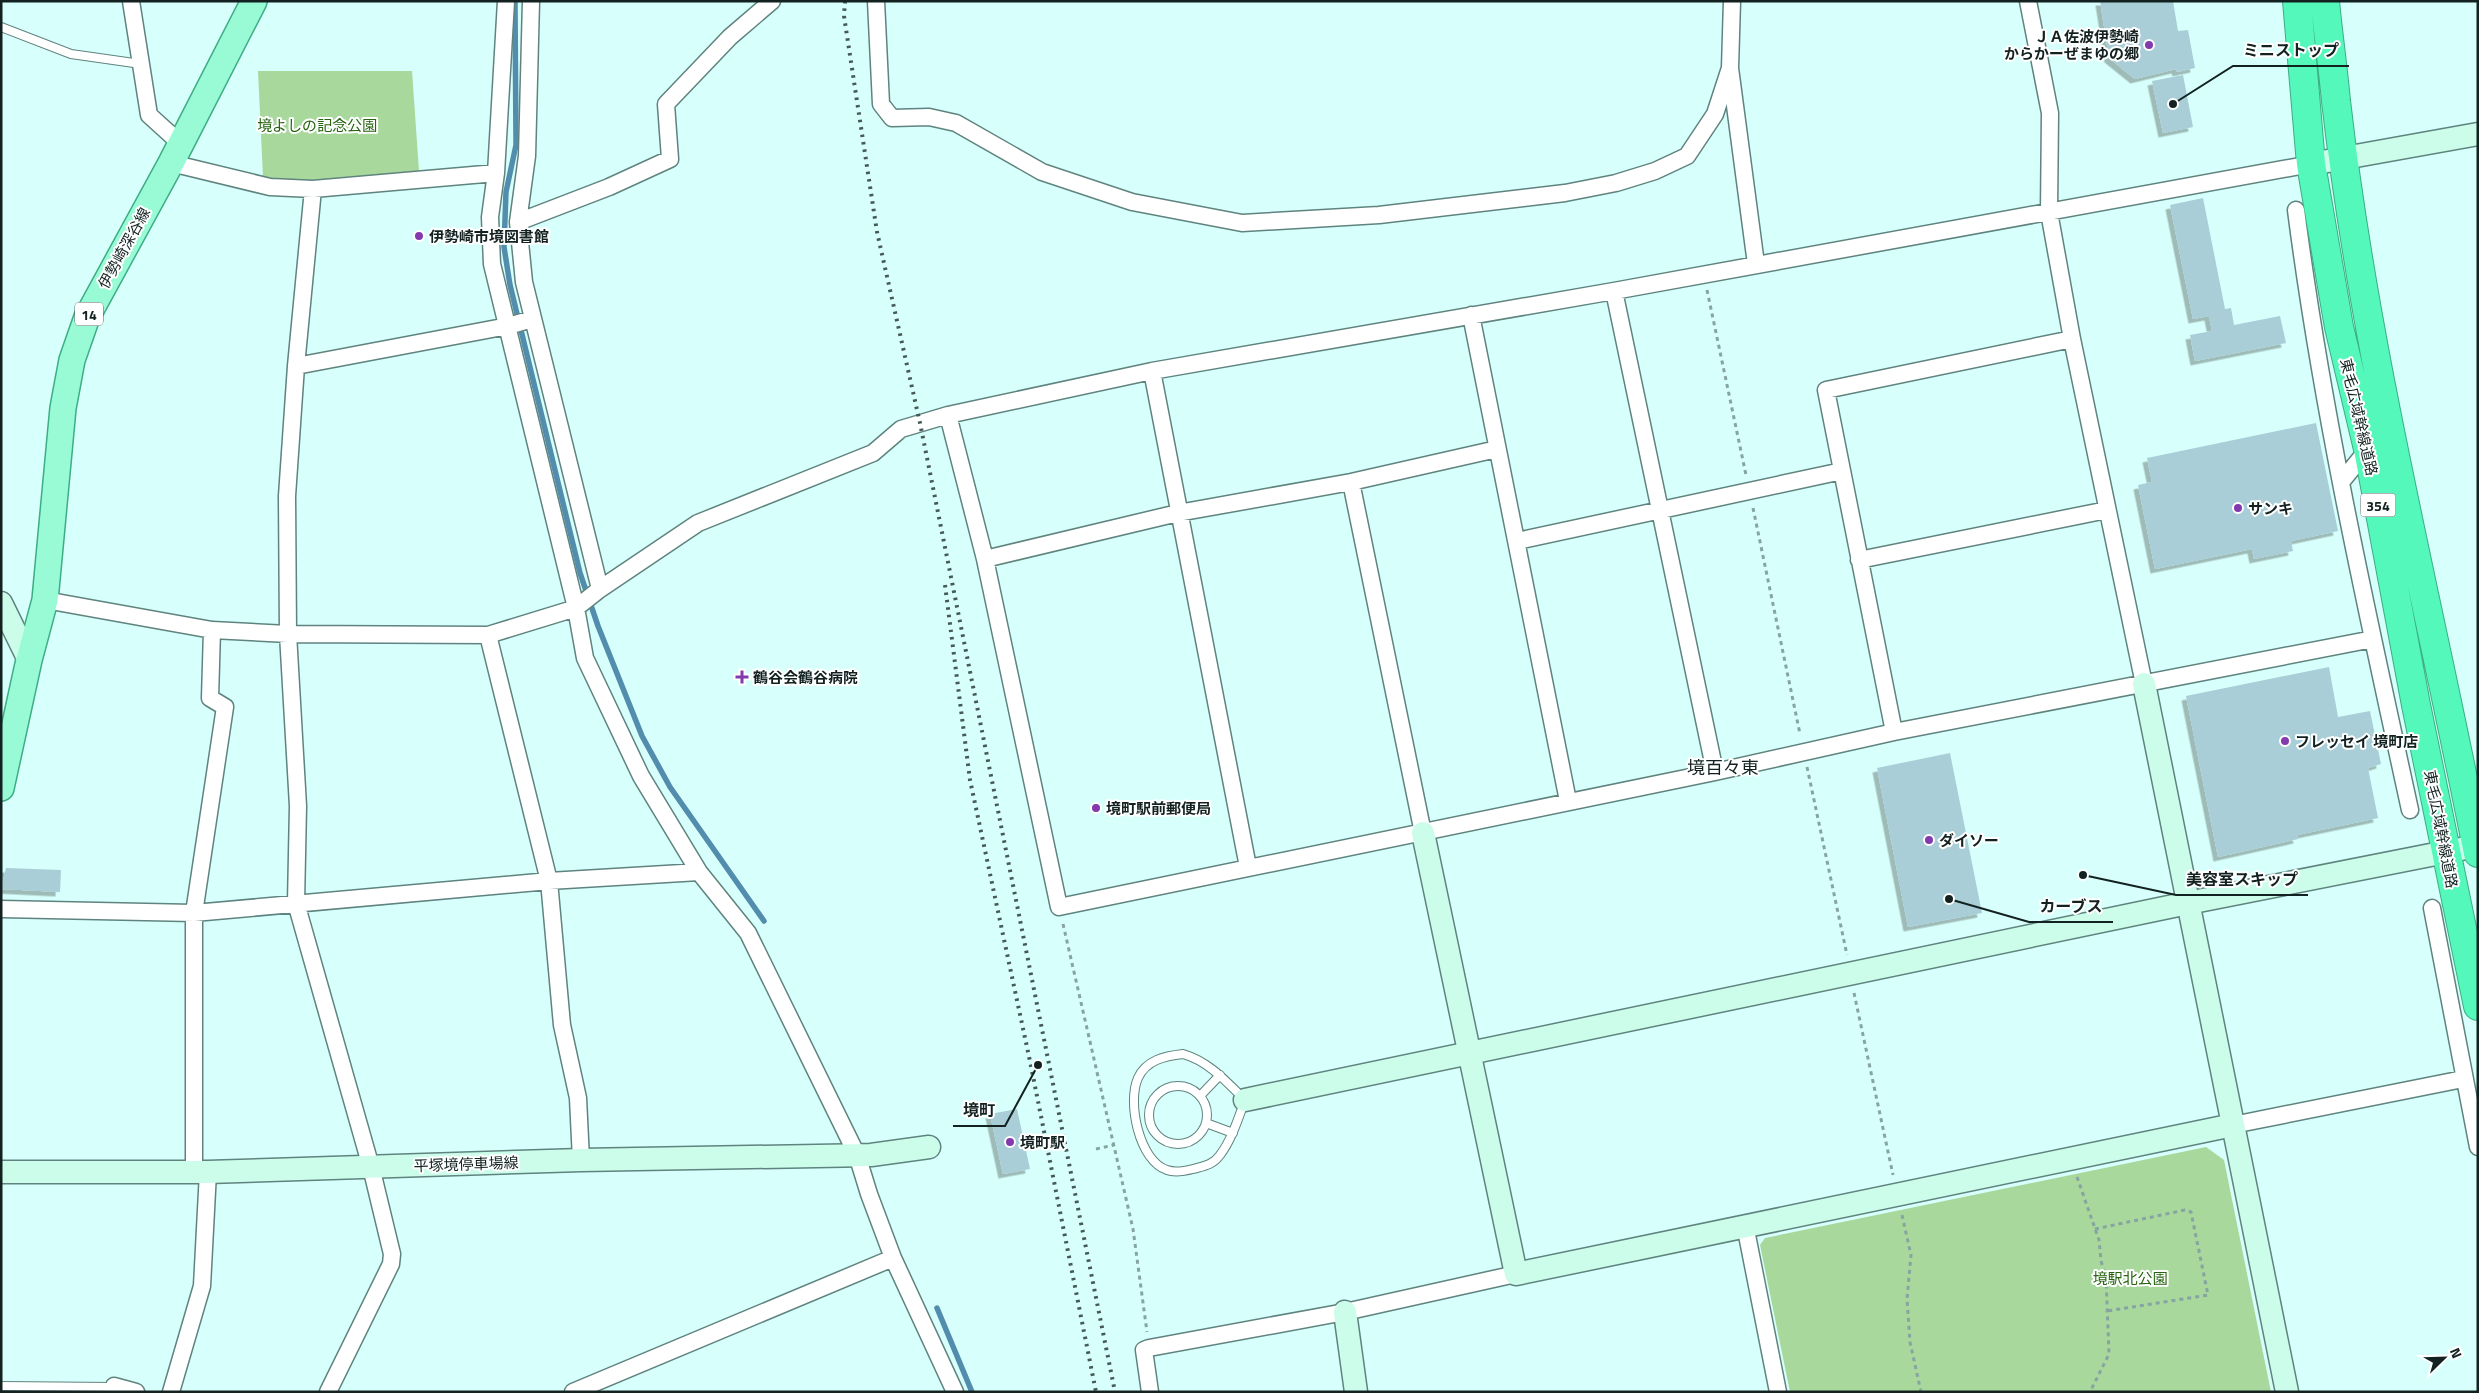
<svg xmlns="http://www.w3.org/2000/svg" width="2479" height="1393" viewBox="0 0 2479 1393" font-family="'Titillium Web','Noto Sans JP',sans-serif">
	<style>
		.green { fill: #a9d89d }
		.lines { fill: none; stroke-linecap: round; stroke-linejoin: round }
		.stream { stroke: #538dad; stroke-width: 5.5 }
		.building { fill: #a9ced7; filter: url(#shadow) }
		.lane-casing { stroke: #5f837f; stroke-width: 10 }
		.street-casing { stroke: #5f837f; stroke-width: 19 }
		.secondary-casing { stroke: #5f837f; stroke-width: 25 }
		.primary-casing { stroke: #3dad84; stroke-width: 28 }
		.highway-casing { stroke: #3dad84; stroke-width: 30 }
		.path { stroke: #86a4a1; stroke-width: 3; stroke-dasharray: 4 4; stroke-linecap: butt }
		.lane { stroke: #fff; stroke-width: 8 }
		.street { stroke: #fff; stroke-width: 16 }
		.secondary { stroke: #ccfdea; stroke-width: 22 }
		.primary { stroke: #98fbd6; stroke-width: 25 }
		.highway { stroke: #54f8ba; stroke-width: 28 }
		.rail { stroke: #445958; stroke-width: 4; stroke-dasharray: 2.5 5; stroke-linecap: butt }
		.poi-dot { fill: #823aac; stroke: #fff; stroke-width: 2 }
		.labels { text-anchor: middle; dominant-baseline: central; stroke-width: 4; stroke-linejoin: round; paint-order: stroke }
		.shield { fill: #fff; stroke: #5a6464; stroke-width: 1 }
		.shield-label { font-size: 14px; font-weight: bold; fill: #132221 }
		.poi-label { font-size: 15px; font-weight: bold; fill: #132221; stroke: #fff; text-anchor: start }
		.park-label { font-size: 15px; fill: #266411; stroke: #fff }
		.street-label { font-size: 15px; fill: #132221; stroke: #fff }
		.quarter-label { font-size: 18px; fill: #132221; stroke: #fff }
		.leader { fill: none; stroke: #132221; stroke-width: 2 }
		.callout-dot { fill: #132221; stroke: #fff; stroke-width: 2 }
		.callout-label { font-size: 16px; text-anchor: middle; font-weight: bold; fill: #132221; stroke: #fff; stroke-width: 4; stroke-linejoin: round; paint-order: stroke }
	</style>
	<defs>
		<filter id="shadow"><feDropShadow dx="-4.5" dy="4.5" stdDeviation="0" flood-color="#0004"/></filter>
	</defs>
	<rect width="100%" height="100%" fill="#d7fffb"/>
	<path class="green" d="M258,71H412L419,171L303,181L263,177Z
		M2206,1147L2224,1160L2271,1392H1790L1760,1245L1765,1238Z"/>
	<g class="lines">
		<path class="stream" d="M515,1L516,145L506,192L504,247L510,285L580,573L598,626L642,736L670,787L764,921
			M937,1308L972,1392"/>
	</g>
	<path class="building" d="M2100,1H2173L2178,31L2188,30L2195,68L2177,72L2176,69L2135,79L2109,58Z
		M2183,75L2193,127L2163,133L2152,81Z
		M2203,198L2225,309L2231,308L2234,325L2280,316L2286,343L2195,361L2190,335L2212,331L2209,316L2193,319L2170,205Z
		M2316,423L2338,531L2291,541L2293,551L2254,559L2252,549L2155,569L2138,485L2152,482L2147,458Z
		M2329,667L2338,717L2370,711L2381,764L2368,768L2378,818L2297,835L2298,839L2218,857L2186,696Z
		M1950,753L1982,913L1908,927L1877,768Z
		M6,868L61,870L60,892L1,889Z
		M1017,1109L1030,1169L1003,1174L990,1114Z"/>
	<g class="lines">
		<defs>
			<path id="lane" d="M1,27L71,54L141,64
				M1183,1054C1208,1061 1226,1081 1245,1100C1238,1119 1232,1139 1220,1155C1213,1165 1204,1166 1193,1169C1185,1171 1175,1173 1167,1170C1139,1161 1127,1102 1138,1078C1146,1060 1165,1056 1183,1054Z
				M1149 1115a29 29 0 1 1 58 0a29 29 0 1 1-58 0Z
				M1200,1096L1220,1075
				M1206,1123L1233,1133
				M1,1386L114,1387"/>
			<path id="street" d="M131,1L149,115L181,144
				M506,1L496,173L490,217L492,264L576,608L585,658L641,776L699,872L748,933L857,1155L869,1194L893,1258L955,1392
				M531,1L527,156L518,222L524,282L600,589
				M876,1L881,104L892,118L929,117L956,123L1042,172L1132,202L1242,223L1379,215L1565,193L1616,183L1655,171L1687,156L1715,114L1730,68
				M1732,1L1730,68L1756,264
				M2028,1L2050,113L2049,212L2072,339L2144,684
				M171,163L270,187L313,189L496,173
				M313,189L296,366L287,496L288,634L298,806L296,903L371,1167L392,1254L391,1264L328,1392
				M2296,210C2322,412 2367,612 2410,810
				M518,222L609,187L670,159L666,104L730,37L772,1
				M1614,291L1715,772
				M1471,315L1568,801
				M296,366L508,326L532,319
				M1152,371L1248,867
				M948,415L985,559L1059,907L1715,772L1894,732L2373,639
				M2342,481L2368,449
				M1351,482L1423,833
				M1517,541L1842,471
				M985,559L1178,513L1351,482L1497,449
				M1859,560L2107,510
				M45,600L212,630L288,634L488,635L576,608L600,589L698,523L873,453L901,429L948,415L1152,371L1614,291L2311,164
				M488,635L549,881L562,1025L578,1098L581,1160
				M1894,732L1826,390L2072,339
				M2432,908L2478,1147
				M1,909L194,913L549,881L699,872
				M2233,1125L2463,1079
				M194,1172V913L225,707L210,698L212,630
				M1745,1225L1778,1392
				M114,1386L136,1392
				M171,1392L202,1286L208,1172
				M573,1392L893,1258
				M1150,1392L1144,1350L1149,1348L1345,1312L1516,1274"/>
			<path id="secondary" d="M2311,164L2478,134
				M1,603L29,660
				M2144,684L2287,1392
				M1423,833L1516,1274L2233,1125
				M1245,1100L2188,903L2476,846
				M1,1172H208L581,1160L871,1155L929,1147
				M1345,1312L1356,1392"/>
			<path id="primary" d="M1,788L29,660L45,600L63,408L72,360L87,317L171,163L254,1"/>
			<path id="highway" d="M2297,1L2311,164L2339,327L2368,449L2416,705L2478,1006
				M2325,1C2328,34 2333,68 2336,101C2365,355 2429,602 2478,853"/>
		</defs>
		<use href="#lane" class="lane-casing"/>
		<use href="#street" class="street-casing"/>
		<use href="#secondary" class="secondary-casing"/>
		<use href="#primary" class="primary-casing"/>
		<use href="#highway" class="highway-casing"/>
		<path class="path" d="M1707,290L1746,475
			M1753,508L1800,734
			M1807,767L1847,955
			M1063,924L1133,1229L1147,1332
			M1854,993L1893,1175
			M1096,1149L1114,1145
			M2077,1177L2099,1240L2101,1261L2106,1278L2109,1354L2090,1392
			M1902,1215L1911,1255L1907,1299L1910,1342L1921,1392
			M2095,1229L2185,1210L2191,1212L2208,1295L2107,1311"/>
		<use href="#lane" class="lane"/>
		<use href="#street" class="street"/>
		<use href="#secondary" class="secondary"/>
		<use href="#primary" class="primary"/>
		<use href="#highway" class="highway"/>
		<path class="rail" d="M845,1L844,16L877,232L920,423L1115,1392
			M945,585L970,780L1031,1066L1096,1392"/>
	</g>
	<g class="poi-dot">
		<circle cx="2149" cy="45" r="5"/>
		<circle cx="419" cy="236" r="5"/>
		<circle cx="2238" cy="508" r="5"/>
		<path d="M739.5 669.5h5v5h5v5h-5v5h-5v-5h-5v-5h5z"/>
		<circle cx="2285" cy="741" r="5"/>
		<circle cx="1096" cy="808" r="5"/>
		<circle cx="1929" cy="840" r="5"/>
		<circle cx="1010" cy="1142" r="5"/>
	</g>
	<g class="labels">
		<g class="shield">
			<rect x="75" y="302.5" width="28" height="23" rx="4"/>
			<rect x="2360.5" y="493.5" width="35" height="23" rx="4"/>
		</g>
		<g class="shield-label">
			<text x="89" y="314">14</text>
			<text x="2378" y="505">354</text>
		</g>
		<g class="poi-label">
			<text x="2139" y="36" text-anchor="end">ＪＡ佐波伊勢崎<tspan x="2139" dy="17">からかーぜまゆの郷</tspan></text>
			<text x="429" y="236">伊勢崎市境図書館</text>
			<text x="2248" y="508">サンキ</text>
			<text x="753" y="677">鶴谷会鶴谷病院</text>
			<text x="2295" y="741">フレッセイ 境町店</text>
			<text x="1106" y="808">境町駅前郵便局</text>
			<text x="1939" y="840">ダイソー</text>
			<text x="1020" y="1142">境町駅</text>
		</g>
		<g class="park-label">
			<text x="317" y="125">境よしの記念公園</text>
			<text x="2130" y="1278">境駅北公園</text>
		</g>
		<g class="street-label">
			<text transform="translate(124 248) rotate(-61)">伊勢崎深谷線</text>
			<text transform="translate(2359 417) rotate(77)">東毛広域幹線道路</text>
			<text transform="translate(2441 829) rotate(79)">東毛広域幹線道路</text>
			<text transform="translate(466 1164) rotate(-2)">平塚境停車場線</text>
		</g>
		<g class="quarter-label">
			<text x="1723" y="767">境百々東</text>
		</g>
	</g>
	<path class="leader" d="M2173 104L2233 66H2349M2083 875L2176 895H2308M1949 899L2029 922H2113M1038 1065L1005 1126H953"/>
	<g class="callout-dot">
		<circle cx="2173" cy="104" r="5"/>
		<circle cx="2083" cy="875" r="5"/>
		<circle cx="1949" cy="899" r="5"/>
		<circle cx="1038" cy="1065" r="5"/>
	</g>
	<g class="callout-label">
		<text x="2291" y="56">ミニストップ</text>
		<text x="2242" y="885">美容室スキップ</text>
		<text x="2071" y="912">カーブス</text>
		<text x="979" y="1116">境町</text>
	</g>
	<rect width="2479" height="1393" fill="none" stroke="#132221" stroke-width="5"/>
	<g transform="translate(2444 1358) rotate(67)" stroke="#ffffff" stroke-width="4" paint-order="stroke">
	<path d="M0-4L9 19L0 12L-9 19Z" fill="#132221"/>
	<text y="-8" font-size="14" font-weight="bold" text-anchor="middle" fill="#132221">N</text>
	</g>
</svg>
